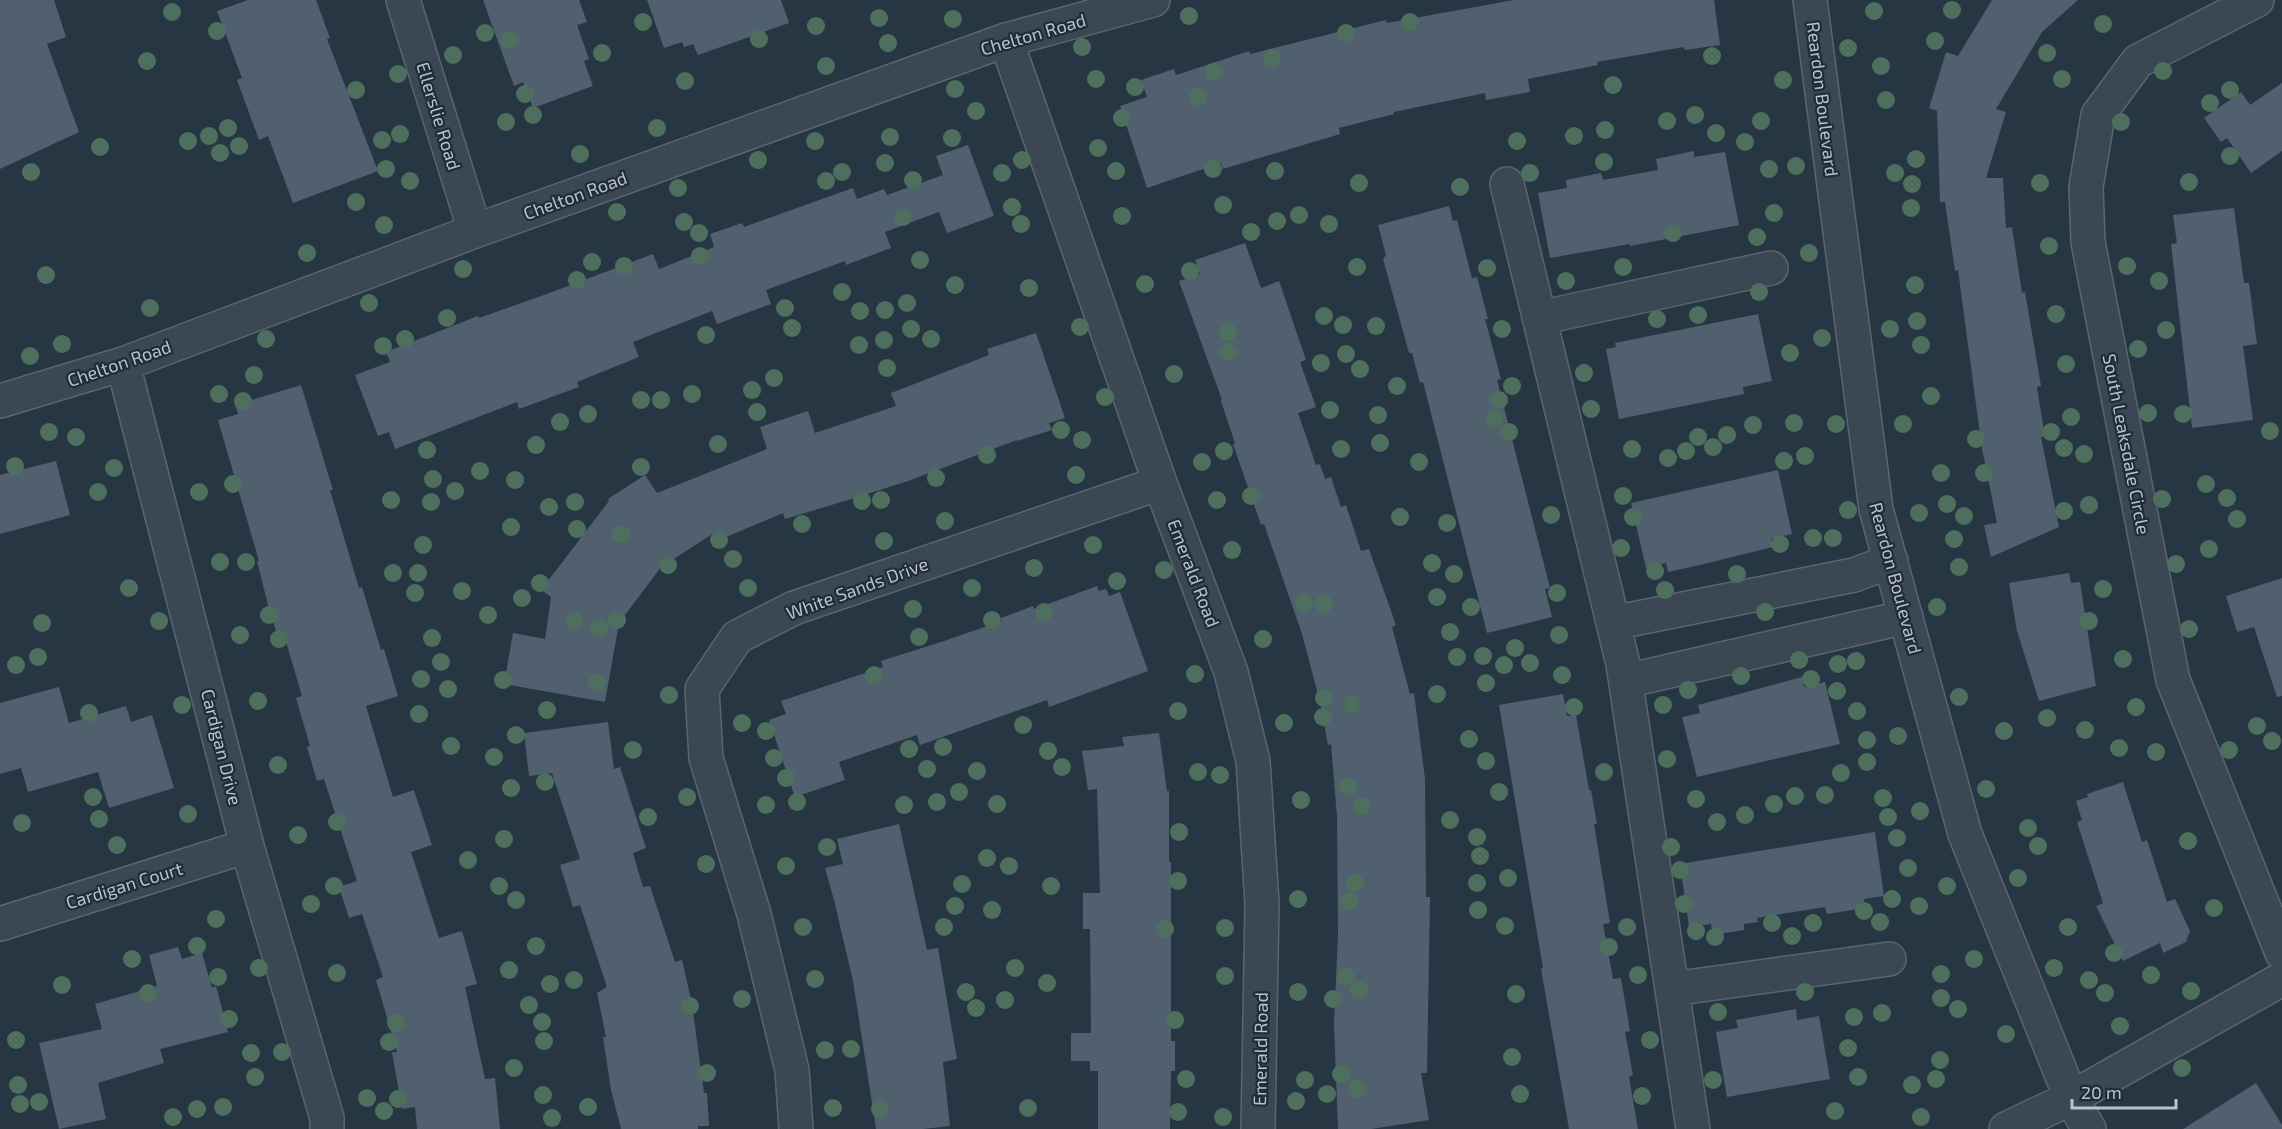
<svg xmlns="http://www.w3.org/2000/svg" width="2282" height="1129" viewBox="0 0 2282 1129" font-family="'Exo 2',sans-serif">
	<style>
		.building { fill: #50606e }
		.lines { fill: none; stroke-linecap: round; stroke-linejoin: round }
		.minor-casing { stroke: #5a6570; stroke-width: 36 }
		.minor { stroke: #3b4853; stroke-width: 33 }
		.tree { fill: #4f6f5e }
		.labels { text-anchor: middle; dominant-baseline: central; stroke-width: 4.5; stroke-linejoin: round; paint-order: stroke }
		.street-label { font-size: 18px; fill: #b9c2cd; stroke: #202d39 }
	</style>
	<rect width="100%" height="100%" fill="#273643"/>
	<path class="building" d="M0,0H54L66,37L47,44L79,132L0,169Z
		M248,0H316L330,38L327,39L378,171L293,203L268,136L259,140L237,80L242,78L217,11Z
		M483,0H579L587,22L577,25L589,59L584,61L593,86L533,108L523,82L514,86Z
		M647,0H781L789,23L698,55L693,44L684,47L682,42L664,48Z
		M1514,0H1714L1720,45L1685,50L1684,47L1597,62L1598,65L1528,79L1530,92L1486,100L1485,93L1394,112V114L1339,128L1340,134L1223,169L1221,163L1147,188L1120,106L1147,97L1141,80L1174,69L1176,75L1249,51L1250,54L1386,20L1387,23Z
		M1992,0H2078L2042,32L1996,109L2006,112L1986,178H2003L2006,228L2012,227L2022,293L2025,292L2041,386L2037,387L2045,437H2041L2059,527L1991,557L1984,525L1997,523L1982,449L1958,270L1955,271L1945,202H1940L1937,111L1929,108L1946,52L1958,56Z
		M2282,83V151L2251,173L2227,138L2221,142L2204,118L2241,92L2250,105Z
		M968,145L994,216L947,233L939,212L885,232L891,248L846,265L845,261L766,290L771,304L717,324L712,311L633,342L639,357L577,382L579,387L519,409L517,402L395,449L389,432L378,436L355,375L390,362L386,352L478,316L479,318L544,295L653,254L659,269L714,247L710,234L742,223L744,227L853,188L857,199L884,189L887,195L943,175L936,156Z
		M1694,151V157L1725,152L1739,225L1630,246V244L1550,258L1538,193L1567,188L1566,180L1601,173L1603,180L1658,170L1656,159Z
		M1449,206L1453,221L1457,220L1472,278L1477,277L1488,319H1485L1501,379L1497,380L1550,588L1545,589L1552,617L1487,633L1423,382L1420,383L1412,353H1409L1383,259L1386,255L1378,225Z
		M2234,208L2244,283H2249L2257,344L2243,346L2253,420L2192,428L2171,244L2177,243L2173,215Z
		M1245,243L1261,288L1279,281L1306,360L1300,362L1316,407L1298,413L1316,465L1320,464L1325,479L1331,477L1341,507L1346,505L1361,551L1369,549L1396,625L1392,627L1410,694L1414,693L1425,779L1426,897H1430L1427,1073H1421L1429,1120L1371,1129H1338L1334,1024L1338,934L1337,817L1331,744L1328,745L1320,702L1302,634L1264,524L1261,525L1233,444L1235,443L1221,401L1222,400L1179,281L1200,274L1195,260Z
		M1758,314L1772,381L1743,387L1744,394L1619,419L1606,349L1616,347L1615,343Z
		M1036,333L1065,418L1049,423L1052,430L1017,441V440L908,481L858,497L785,519L783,513L717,541L714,533L661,567L619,623L605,702L504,684L513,633L545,639L551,597L541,590L609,501L608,499L645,475L657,493L767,449L760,427L808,411L815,433L896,406L891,393L989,355L987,349Z
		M301,385L333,490H330L359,588L362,587L381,650L384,649L398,696L366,706L393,797L414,790L432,845L411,852L439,938L462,931L477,984L465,987L485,1079L495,1078L500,1129H417L415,1107L402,1109L392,1052H397L376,980L383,977L362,914L349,918L339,887L357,881L324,779L317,781L307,747L310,746L296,698L302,696L284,635L278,637L269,609L257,561H259L218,420L238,414L235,405Z
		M56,461L70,515L0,534V475Z
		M1778,470L1792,534L1771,539L1773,547L1700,565L1668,572L1666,563L1646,568L1631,503Z
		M2069,573L2071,583L2080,582L2096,686L2039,701L2017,631L2009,583Z
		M2282,578V696L2277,697L2254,627L2237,632L2226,596Z
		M1097,586L1099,591L1106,589L1109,596L1120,592L1148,671L1049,707L1047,700L920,745L917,735L839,762L845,780L795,797L769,720L786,714L781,701L883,667L881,661L941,642L1002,621L1001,618L1033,606L1034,609Z
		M1802,677L1804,687L1825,682L1840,744L1697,777L1682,717L1700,713L1698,705Z
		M59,687L69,723L126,706L131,722L152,715L174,788L109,808L98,772L28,792L21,768L0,774V703Z
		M1563,694L1567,716L1576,715L1589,790H1591L1597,824H1594L1610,923L1603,924L1613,979L1621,978L1630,1031L1625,1032L1633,1075L1629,1077L1638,1129H1569L1541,969L1543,968L1499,705Z
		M608,722L614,769L620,767L646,848L633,853L643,887L650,886L675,962L682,960L692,1004L704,1093H707L709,1126H698V1129H621L611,1090L603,1037H606L597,993L607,987L580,905L573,907L560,865L580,859L552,773L529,776L524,733Z
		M1159,733L1167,791H1169V862H1171V1041H1175V1071H1171L1170,1129H1098V1071H1090V1061H1071V1033H1091L1090,929H1083V893H1100L1097,789L1088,790L1082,751L1124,746L1122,737Z
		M2123,782L2142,842L2147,840L2167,902L2175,899L2190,931L2186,942L2163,953L2160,943L2123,961L2096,906L2103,903L2077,822L2082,820L2076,801L2088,797L2087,794Z
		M899,824L927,950L938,948L957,1059L943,1062L950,1126L923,1129H876L853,981L834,900L825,868L843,864L837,839Z
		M1875,832L1884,896L1864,899L1865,908L1827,914L1825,907L1757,918L1758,922L1744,924V930L1713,935L1711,924L1689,927L1680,864Z
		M178,947L182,959L202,953L212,988L216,986L228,1032L160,1049L164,1063L98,1083L106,1119L59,1129L39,1043L102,1029L95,1004L157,986L149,955Z
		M1796,1009L1797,1020L1819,1016L1830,1079L1727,1097L1716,1032L1738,1028L1736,1020Z
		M2256,1083L2282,1125V1129H2183Z"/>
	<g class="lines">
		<defs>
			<path id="minor" d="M403,0L475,231
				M1810,0L1876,509L1965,834L2071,1098L2089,1129
				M2257,0L2138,61L2098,115L2086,187L2088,242L2173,680L2282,953
				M1006,40L1160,483L1231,672L1253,761L1262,904L1258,1129
				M1507,184L1623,664L1693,1129
				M1539,318L1771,268
				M123,364L247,846L327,1118V1129
				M0,401L123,364L475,231L1006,40L1153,0
				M1613,623L1854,575L1891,561
				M1626,681L1906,617
				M0,924L247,846
				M1672,989L1889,959
				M796,1129L792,1070L754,914L706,758L702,689L737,637L794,608L1160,483
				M2006,1129L2071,1098L2282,979"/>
		</defs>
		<use href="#minor" class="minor-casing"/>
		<use href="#minor" class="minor"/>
	</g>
	<g class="tree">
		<circle cx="1952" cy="10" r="9"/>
		<circle cx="1874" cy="11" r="9"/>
		<circle cx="172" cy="12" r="9"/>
		<circle cx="1189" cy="16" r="9"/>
		<circle cx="879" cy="18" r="9"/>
		<circle cx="953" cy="19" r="9"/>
		<circle cx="643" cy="22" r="9"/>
		<circle cx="1410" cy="22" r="9"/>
		<circle cx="2103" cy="24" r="9"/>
		<circle cx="816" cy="26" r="9"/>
		<circle cx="217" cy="31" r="9"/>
		<circle cx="485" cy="33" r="9"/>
		<circle cx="1346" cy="33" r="9"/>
		<circle cx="759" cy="39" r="9"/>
		<circle cx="509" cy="40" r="9"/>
		<circle cx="1935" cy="41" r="9"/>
		<circle cx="888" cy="43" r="9"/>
		<circle cx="1082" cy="47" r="9"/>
		<circle cx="1848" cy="48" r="9"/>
		<circle cx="602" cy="53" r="9"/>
		<circle cx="2047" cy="53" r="9"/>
		<circle cx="453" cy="55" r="9"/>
		<circle cx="1712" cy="56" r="9"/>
		<circle cx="1272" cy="58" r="9"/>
		<circle cx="147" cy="61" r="9"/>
		<circle cx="826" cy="66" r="9"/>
		<circle cx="1881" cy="66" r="9"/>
		<circle cx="2163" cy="71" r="9"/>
		<circle cx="1214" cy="72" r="9"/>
		<circle cx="398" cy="74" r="9"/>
		<circle cx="1096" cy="79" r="9"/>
		<circle cx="2062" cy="79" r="9"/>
		<circle cx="1783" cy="80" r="9"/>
		<circle cx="685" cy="81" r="9"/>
		<circle cx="1613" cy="85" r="9"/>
		<circle cx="1135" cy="87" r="9"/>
		<circle cx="955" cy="89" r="9"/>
		<circle cx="356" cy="90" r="9"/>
		<circle cx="2230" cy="90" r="9"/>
		<circle cx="525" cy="94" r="9"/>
		<circle cx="1198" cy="97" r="9"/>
		<circle cx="1886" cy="100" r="9"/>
		<circle cx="2210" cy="103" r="9"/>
		<circle cx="976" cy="111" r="9"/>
		<circle cx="533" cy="115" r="9"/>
		<circle cx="1695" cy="115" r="9"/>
		<circle cx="1122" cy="118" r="9"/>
		<circle cx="1667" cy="121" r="9"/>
		<circle cx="1761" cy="121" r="9"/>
		<circle cx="506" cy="122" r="9"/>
		<circle cx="2121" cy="122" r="9"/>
		<circle cx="228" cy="128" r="9"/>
		<circle cx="657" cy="128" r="9"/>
		<circle cx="1605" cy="130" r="9"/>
		<circle cx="1716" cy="133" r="9"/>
		<circle cx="400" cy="134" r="9"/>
		<circle cx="209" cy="136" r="9"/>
		<circle cx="1574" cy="136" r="9"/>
		<circle cx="890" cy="137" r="9"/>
		<circle cx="952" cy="138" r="9"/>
		<circle cx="382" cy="140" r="9"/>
		<circle cx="188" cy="141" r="9"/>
		<circle cx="815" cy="141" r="9"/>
		<circle cx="1517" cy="141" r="9"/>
		<circle cx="1745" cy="142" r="9"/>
		<circle cx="239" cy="146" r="9"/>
		<circle cx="100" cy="147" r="9"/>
		<circle cx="1098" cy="148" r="9"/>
		<circle cx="220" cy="153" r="9"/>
		<circle cx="580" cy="154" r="9"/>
		<circle cx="2230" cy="156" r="9"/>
		<circle cx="1916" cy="159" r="9"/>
		<circle cx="758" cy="160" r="9"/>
		<circle cx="1022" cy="160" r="9"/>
		<circle cx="1604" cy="162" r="9"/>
		<circle cx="885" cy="163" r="9"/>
		<circle cx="1796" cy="166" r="9"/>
		<circle cx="386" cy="169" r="9"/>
		<circle cx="1213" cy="169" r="9"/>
		<circle cx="1769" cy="169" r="9"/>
		<circle cx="1116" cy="171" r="9"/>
		<circle cx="1275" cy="171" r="9"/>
		<circle cx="31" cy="172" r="9"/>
		<circle cx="842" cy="172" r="9"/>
		<circle cx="1002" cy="173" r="9"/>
		<circle cx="1530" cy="173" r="9"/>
		<circle cx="1895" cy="173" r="9"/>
		<circle cx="913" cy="180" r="9"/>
		<circle cx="410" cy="181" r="9"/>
		<circle cx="826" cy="181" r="9"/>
		<circle cx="2189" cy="182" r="9"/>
		<circle cx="1359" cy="183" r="9"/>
		<circle cx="2040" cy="183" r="9"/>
		<circle cx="1912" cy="184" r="9"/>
		<circle cx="1460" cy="187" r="9"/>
		<circle cx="678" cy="188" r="9"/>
		<circle cx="356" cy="202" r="9"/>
		<circle cx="1223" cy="205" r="9"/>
		<circle cx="1012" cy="207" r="9"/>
		<circle cx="1911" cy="208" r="9"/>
		<circle cx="617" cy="212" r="9"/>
		<circle cx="1774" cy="213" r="9"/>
		<circle cx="1299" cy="215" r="9"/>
		<circle cx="1122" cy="216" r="9"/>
		<circle cx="903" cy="217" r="9"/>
		<circle cx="1277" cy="221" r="9"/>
		<circle cx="684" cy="222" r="9"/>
		<circle cx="1021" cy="224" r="9"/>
		<circle cx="1329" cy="224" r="9"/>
		<circle cx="384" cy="225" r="9"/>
		<circle cx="1251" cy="232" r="9"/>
		<circle cx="699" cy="233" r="9"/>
		<circle cx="1673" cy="233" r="9"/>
		<circle cx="1757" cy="237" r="9"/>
		<circle cx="2049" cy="246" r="9"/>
		<circle cx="307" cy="253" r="9"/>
		<circle cx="1809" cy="253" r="9"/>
		<circle cx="700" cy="256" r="9"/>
		<circle cx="920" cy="260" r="9"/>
		<circle cx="592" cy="262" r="9"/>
		<circle cx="624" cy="266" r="9"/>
		<circle cx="2127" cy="266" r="9"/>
		<circle cx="1357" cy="267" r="9"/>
		<circle cx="1623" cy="267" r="9"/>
		<circle cx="1487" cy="268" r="9"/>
		<circle cx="463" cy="269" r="9"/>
		<circle cx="1190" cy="271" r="9"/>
		<circle cx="46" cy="275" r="9"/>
		<circle cx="577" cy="280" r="9"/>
		<circle cx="1566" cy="281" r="9"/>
		<circle cx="2159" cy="281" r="9"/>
		<circle cx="1145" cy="284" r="9"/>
		<circle cx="955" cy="285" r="9"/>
		<circle cx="1915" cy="285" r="9"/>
		<circle cx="1029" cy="288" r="9"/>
		<circle cx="842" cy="292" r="9"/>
		<circle cx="1759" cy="292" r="9"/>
		<circle cx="369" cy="303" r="9"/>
		<circle cx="907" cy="303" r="9"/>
		<circle cx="150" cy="308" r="9"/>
		<circle cx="785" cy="308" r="9"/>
		<circle cx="885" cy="310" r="9"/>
		<circle cx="860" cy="311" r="9"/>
		<circle cx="2056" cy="314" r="9"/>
		<circle cx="1698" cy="315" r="9"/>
		<circle cx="1324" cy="316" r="9"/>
		<circle cx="447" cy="318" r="9"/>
		<circle cx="1657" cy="319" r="9"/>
		<circle cx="1917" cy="321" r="9"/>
		<circle cx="1343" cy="325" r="9"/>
		<circle cx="1376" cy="326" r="9"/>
		<circle cx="1080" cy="327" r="9"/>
		<circle cx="792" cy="328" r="9"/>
		<circle cx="911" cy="329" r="9"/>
		<circle cx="1502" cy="329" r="9"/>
		<circle cx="1890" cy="329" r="9"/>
		<circle cx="2166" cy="330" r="9"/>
		<circle cx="1228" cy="332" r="9"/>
		<circle cx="706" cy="335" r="9"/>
		<circle cx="1822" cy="338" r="9"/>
		<circle cx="266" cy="339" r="9"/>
		<circle cx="405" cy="339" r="9"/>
		<circle cx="931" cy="339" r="9"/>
		<circle cx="884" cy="340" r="9"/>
		<circle cx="62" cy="344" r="9"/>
		<circle cx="859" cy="345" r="9"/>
		<circle cx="1921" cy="345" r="9"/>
		<circle cx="383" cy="346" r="9"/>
		<circle cx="2138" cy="349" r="9"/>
		<circle cx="1228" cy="352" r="9"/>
		<circle cx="1790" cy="353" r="9"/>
		<circle cx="1346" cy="354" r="9"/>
		<circle cx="30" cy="356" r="9"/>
		<circle cx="1321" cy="363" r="9"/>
		<circle cx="2066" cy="364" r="9"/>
		<circle cx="887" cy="368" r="9"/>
		<circle cx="1360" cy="369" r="9"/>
		<circle cx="1584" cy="373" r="9"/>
		<circle cx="1174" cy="374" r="9"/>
		<circle cx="254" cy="375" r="9"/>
		<circle cx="774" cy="378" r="9"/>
		<circle cx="1397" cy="386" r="9"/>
		<circle cx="1512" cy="386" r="9"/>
		<circle cx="752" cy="390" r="9"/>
		<circle cx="219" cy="394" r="9"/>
		<circle cx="692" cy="394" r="9"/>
		<circle cx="1931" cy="396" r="9"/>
		<circle cx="1105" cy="397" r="9"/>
		<circle cx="641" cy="400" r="9"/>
		<circle cx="661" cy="400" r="9"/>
		<circle cx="1499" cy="400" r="9"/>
		<circle cx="243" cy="401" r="9"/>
		<circle cx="1591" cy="409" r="9"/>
		<circle cx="1330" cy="410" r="9"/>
		<circle cx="757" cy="412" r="9"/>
		<circle cx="2148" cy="413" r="9"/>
		<circle cx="588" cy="414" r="9"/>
		<circle cx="2183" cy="414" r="9"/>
		<circle cx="1378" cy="415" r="9"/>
		<circle cx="2071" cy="417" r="9"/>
		<circle cx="1494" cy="419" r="9"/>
		<circle cx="560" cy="422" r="9"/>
		<circle cx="1794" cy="423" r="9"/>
		<circle cx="1836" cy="424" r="9"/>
		<circle cx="1903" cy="424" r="9"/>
		<circle cx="1753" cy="425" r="9"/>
		<circle cx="1061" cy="430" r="9"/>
		<circle cx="2270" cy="431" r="9"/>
		<circle cx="49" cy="432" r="9"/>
		<circle cx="1509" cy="432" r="9"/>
		<circle cx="2051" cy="432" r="9"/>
		<circle cx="1727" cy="435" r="9"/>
		<circle cx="76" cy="437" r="9"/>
		<circle cx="1698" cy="437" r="9"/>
		<circle cx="1976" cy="439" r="9"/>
		<circle cx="1082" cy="440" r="9"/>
		<circle cx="1380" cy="443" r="9"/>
		<circle cx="718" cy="444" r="9"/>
		<circle cx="536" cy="445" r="9"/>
		<circle cx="1713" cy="447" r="9"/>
		<circle cx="2064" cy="448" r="9"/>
		<circle cx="1341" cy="449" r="9"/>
		<circle cx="1632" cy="449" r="9"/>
		<circle cx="427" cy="450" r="9"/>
		<circle cx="1224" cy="451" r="9"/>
		<circle cx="1686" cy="451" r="9"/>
		<circle cx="2084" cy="454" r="9"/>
		<circle cx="987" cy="455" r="9"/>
		<circle cx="1805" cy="456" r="9"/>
		<circle cx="1668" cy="458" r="9"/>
		<circle cx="1784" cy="461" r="9"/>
		<circle cx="1202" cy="462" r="9"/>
		<circle cx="1419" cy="462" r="9"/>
		<circle cx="15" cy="466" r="9"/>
		<circle cx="641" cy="467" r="9"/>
		<circle cx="114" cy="468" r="9"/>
		<circle cx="480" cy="471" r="9"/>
		<circle cx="1941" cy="473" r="9"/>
		<circle cx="1984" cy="473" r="9"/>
		<circle cx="1076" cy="475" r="9"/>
		<circle cx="936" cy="478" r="9"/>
		<circle cx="433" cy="479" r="9"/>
		<circle cx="515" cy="480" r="9"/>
		<circle cx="233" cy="484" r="9"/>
		<circle cx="2206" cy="484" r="9"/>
		<circle cx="455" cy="491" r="9"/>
		<circle cx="98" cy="492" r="9"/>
		<circle cx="199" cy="492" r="9"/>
		<circle cx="1251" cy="496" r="9"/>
		<circle cx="1623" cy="496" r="9"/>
		<circle cx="2227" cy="498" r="9"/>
		<circle cx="2162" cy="499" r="9"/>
		<circle cx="391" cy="500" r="9"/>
		<circle cx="881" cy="500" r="9"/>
		<circle cx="1217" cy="500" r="9"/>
		<circle cx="862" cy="501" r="9"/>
		<circle cx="431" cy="502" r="9"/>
		<circle cx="575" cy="502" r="9"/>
		<circle cx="1947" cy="504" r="9"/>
		<circle cx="2089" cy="505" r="9"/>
		<circle cx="549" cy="507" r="9"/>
		<circle cx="1848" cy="510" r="9"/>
		<circle cx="2064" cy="511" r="9"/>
		<circle cx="1919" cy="513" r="9"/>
		<circle cx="1551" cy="515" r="9"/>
		<circle cx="1964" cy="516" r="9"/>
		<circle cx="1400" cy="517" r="9"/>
		<circle cx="1633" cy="517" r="9"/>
		<circle cx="2237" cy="519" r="9"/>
		<circle cx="945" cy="521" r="9"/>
		<circle cx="1447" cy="523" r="9"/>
		<circle cx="802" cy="524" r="9"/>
		<circle cx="511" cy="527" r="9"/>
		<circle cx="577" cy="529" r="9"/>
		<circle cx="621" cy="534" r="9"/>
		<circle cx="1813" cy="538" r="9"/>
		<circle cx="1833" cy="538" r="9"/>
		<circle cx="1954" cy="539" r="9"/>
		<circle cx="719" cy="540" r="9"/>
		<circle cx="884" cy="541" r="9"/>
		<circle cx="1780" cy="544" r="9"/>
		<circle cx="423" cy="545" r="9"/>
		<circle cx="1093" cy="545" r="9"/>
		<circle cx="1621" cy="548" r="9"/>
		<circle cx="2209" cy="549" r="9"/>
		<circle cx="1232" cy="550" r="9"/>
		<circle cx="733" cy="559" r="9"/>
		<circle cx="220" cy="562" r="9"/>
		<circle cx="246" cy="562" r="9"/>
		<circle cx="1432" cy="563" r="9"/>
		<circle cx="2176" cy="564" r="9"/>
		<circle cx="668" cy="565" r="9"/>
		<circle cx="1959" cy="567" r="9"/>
		<circle cx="1034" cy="568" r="9"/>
		<circle cx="1164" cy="570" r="9"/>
		<circle cx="1655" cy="571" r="9"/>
		<circle cx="393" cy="573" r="9"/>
		<circle cx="418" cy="573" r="9"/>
		<circle cx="1454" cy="574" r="9"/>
		<circle cx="1737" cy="574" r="9"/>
		<circle cx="1117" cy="581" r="9"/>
		<circle cx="540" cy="583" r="9"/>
		<circle cx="129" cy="588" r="9"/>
		<circle cx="748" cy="588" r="9"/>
		<circle cx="972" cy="588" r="9"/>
		<circle cx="2103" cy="589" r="9"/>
		<circle cx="1665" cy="590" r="9"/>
		<circle cx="462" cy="591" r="9"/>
		<circle cx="415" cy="593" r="9"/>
		<circle cx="1557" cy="593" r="9"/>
		<circle cx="1437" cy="597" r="9"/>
		<circle cx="522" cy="598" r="9"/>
		<circle cx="1304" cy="603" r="9"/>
		<circle cx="1324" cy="604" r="9"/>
		<circle cx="1471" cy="607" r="9"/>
		<circle cx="1937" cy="607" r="9"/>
		<circle cx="913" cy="609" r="9"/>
		<circle cx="1044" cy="612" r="9"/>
		<circle cx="1765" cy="612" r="9"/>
		<circle cx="269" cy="615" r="9"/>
		<circle cx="488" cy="615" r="9"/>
		<circle cx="617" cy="620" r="9"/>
		<circle cx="992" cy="620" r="9"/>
		<circle cx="159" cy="621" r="9"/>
		<circle cx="574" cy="621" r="9"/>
		<circle cx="2089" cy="621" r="9"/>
		<circle cx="42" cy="623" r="9"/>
		<circle cx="599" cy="628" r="9"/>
		<circle cx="2189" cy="629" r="9"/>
		<circle cx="1450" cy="632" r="9"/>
		<circle cx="240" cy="635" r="9"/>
		<circle cx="1559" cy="635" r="9"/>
		<circle cx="919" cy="637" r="9"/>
		<circle cx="432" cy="638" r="9"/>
		<circle cx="279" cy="639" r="9"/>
		<circle cx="1263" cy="639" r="9"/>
		<circle cx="1515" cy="648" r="9"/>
		<circle cx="1483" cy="656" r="9"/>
		<circle cx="38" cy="657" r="9"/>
		<circle cx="1457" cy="657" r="9"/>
		<circle cx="2123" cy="659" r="9"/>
		<circle cx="1799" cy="660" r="9"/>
		<circle cx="1856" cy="661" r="9"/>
		<circle cx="441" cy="662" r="9"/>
		<circle cx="1530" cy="663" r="9"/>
		<circle cx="1838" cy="664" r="9"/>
		<circle cx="16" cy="665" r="9"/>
		<circle cx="1504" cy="665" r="9"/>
		<circle cx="1195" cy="674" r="9"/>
		<circle cx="874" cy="675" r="9"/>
		<circle cx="1562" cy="675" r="9"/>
		<circle cx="1741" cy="676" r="9"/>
		<circle cx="421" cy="679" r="9"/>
		<circle cx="1811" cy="679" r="9"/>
		<circle cx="503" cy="680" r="9"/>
		<circle cx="597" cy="683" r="9"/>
		<circle cx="1486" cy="683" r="9"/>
		<circle cx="448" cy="689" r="9"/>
		<circle cx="1688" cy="690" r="9"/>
		<circle cx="1837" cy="691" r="9"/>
		<circle cx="1437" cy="694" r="9"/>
		<circle cx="669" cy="695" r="9"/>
		<circle cx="1959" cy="697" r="9"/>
		<circle cx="1324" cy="698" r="9"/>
		<circle cx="258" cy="701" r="9"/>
		<circle cx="1352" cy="704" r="9"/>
		<circle cx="182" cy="705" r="9"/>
		<circle cx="1663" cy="705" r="9"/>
		<circle cx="1574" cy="707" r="9"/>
		<circle cx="2136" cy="707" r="9"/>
		<circle cx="547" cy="710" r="9"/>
		<circle cx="1178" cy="711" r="9"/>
		<circle cx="1857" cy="711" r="9"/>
		<circle cx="89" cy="713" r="9"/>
		<circle cx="419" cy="714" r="9"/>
		<circle cx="1323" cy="717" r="9"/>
		<circle cx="2047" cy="718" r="9"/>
		<circle cx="742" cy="723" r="9"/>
		<circle cx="1284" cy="723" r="9"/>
		<circle cx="1023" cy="725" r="9"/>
		<circle cx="2257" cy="726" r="9"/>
		<circle cx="2085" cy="730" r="9"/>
		<circle cx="766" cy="731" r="9"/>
		<circle cx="2004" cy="731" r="9"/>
		<circle cx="516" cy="735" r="9"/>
		<circle cx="1898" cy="736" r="9"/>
		<circle cx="1469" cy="739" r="9"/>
		<circle cx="1867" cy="740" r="9"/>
		<circle cx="2272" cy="741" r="9"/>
		<circle cx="451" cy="746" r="9"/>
		<circle cx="943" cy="747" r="9"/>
		<circle cx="2119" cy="748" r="9"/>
		<circle cx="909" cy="749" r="9"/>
		<circle cx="633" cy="750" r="9"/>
		<circle cx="2229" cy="750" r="9"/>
		<circle cx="1048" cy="751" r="9"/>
		<circle cx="2156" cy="752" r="9"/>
		<circle cx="494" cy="757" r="9"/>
		<circle cx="774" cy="758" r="9"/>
		<circle cx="1667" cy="759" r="9"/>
		<circle cx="1486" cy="761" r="9"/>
		<circle cx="1867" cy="762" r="9"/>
		<circle cx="278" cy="765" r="9"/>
		<circle cx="1062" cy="767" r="9"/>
		<circle cx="927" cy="769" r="9"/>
		<circle cx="977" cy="771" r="9"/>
		<circle cx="1198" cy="772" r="9"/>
		<circle cx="1604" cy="772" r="9"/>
		<circle cx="1841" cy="773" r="9"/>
		<circle cx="1220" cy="775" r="9"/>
		<circle cx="786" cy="778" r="9"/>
		<circle cx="545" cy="782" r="9"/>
		<circle cx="1348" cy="787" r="9"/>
		<circle cx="511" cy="788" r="9"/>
		<circle cx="1986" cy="789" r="9"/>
		<circle cx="959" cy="792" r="9"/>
		<circle cx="1499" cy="792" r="9"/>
		<circle cx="1825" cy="795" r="9"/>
		<circle cx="1795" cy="796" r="9"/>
		<circle cx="93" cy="797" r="9"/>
		<circle cx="687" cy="797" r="9"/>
		<circle cx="1883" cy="798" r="9"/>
		<circle cx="1696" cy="799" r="9"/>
		<circle cx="1301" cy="800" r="9"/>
		<circle cx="797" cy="802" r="9"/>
		<circle cx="937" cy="802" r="9"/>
		<circle cx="997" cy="804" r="9"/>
		<circle cx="1774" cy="804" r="9"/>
		<circle cx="766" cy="805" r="9"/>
		<circle cx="904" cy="805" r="9"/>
		<circle cx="1362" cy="806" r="9"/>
		<circle cx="1920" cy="811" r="9"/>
		<circle cx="188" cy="814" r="9"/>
		<circle cx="1745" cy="815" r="9"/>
		<circle cx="648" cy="817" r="9"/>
		<circle cx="1888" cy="817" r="9"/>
		<circle cx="99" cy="819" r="9"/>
		<circle cx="1450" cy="820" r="9"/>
		<circle cx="337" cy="822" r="9"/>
		<circle cx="1717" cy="822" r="9"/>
		<circle cx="22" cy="823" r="9"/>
		<circle cx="2028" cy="828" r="9"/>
		<circle cx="1179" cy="832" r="9"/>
		<circle cx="298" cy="835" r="9"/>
		<circle cx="1477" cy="837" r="9"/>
		<circle cx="1897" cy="838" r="9"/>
		<circle cx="504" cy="839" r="9"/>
		<circle cx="2188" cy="841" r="9"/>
		<circle cx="117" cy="845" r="9"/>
		<circle cx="2038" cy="846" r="9"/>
		<circle cx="827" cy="847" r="9"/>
		<circle cx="1671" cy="847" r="9"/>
		<circle cx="1480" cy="856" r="9"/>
		<circle cx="987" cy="858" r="9"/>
		<circle cx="468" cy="860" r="9"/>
		<circle cx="706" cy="864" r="9"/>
		<circle cx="786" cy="866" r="9"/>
		<circle cx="1009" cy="866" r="9"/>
		<circle cx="1908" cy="868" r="9"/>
		<circle cx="1680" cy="870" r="9"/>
		<circle cx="1508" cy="878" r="9"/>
		<circle cx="2018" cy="878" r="9"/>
		<circle cx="1178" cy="881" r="9"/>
		<circle cx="1355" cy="883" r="9"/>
		<circle cx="1477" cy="883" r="9"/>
		<circle cx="962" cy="884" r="9"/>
		<circle cx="334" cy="886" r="9"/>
		<circle cx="499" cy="886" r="9"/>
		<circle cx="1051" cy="886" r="9"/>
		<circle cx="1947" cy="886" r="9"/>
		<circle cx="1298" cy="899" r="9"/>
		<circle cx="1892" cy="899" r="9"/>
		<circle cx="516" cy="900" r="9"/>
		<circle cx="1349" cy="901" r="9"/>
		<circle cx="311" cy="904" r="9"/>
		<circle cx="1684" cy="904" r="9"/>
		<circle cx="955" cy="906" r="9"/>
		<circle cx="1919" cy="906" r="9"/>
		<circle cx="2214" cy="908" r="9"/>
		<circle cx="992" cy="910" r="9"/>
		<circle cx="1478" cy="910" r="9"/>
		<circle cx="1864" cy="911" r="9"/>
		<circle cx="216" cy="919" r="9"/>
		<circle cx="1880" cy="922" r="9"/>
		<circle cx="1772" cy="923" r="9"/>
		<circle cx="1813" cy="923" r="9"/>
		<circle cx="1505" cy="926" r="9"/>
		<circle cx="803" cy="927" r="9"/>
		<circle cx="944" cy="927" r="9"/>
		<circle cx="1627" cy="927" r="9"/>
		<circle cx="2068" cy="927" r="9"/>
		<circle cx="1225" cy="928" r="9"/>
		<circle cx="1165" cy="929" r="9"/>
		<circle cx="1696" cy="931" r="9"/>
		<circle cx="1792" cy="936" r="9"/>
		<circle cx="1715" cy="937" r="9"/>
		<circle cx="197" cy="946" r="9"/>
		<circle cx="536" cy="946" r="9"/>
		<circle cx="1609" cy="947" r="9"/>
		<circle cx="2114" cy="953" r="9"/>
		<circle cx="132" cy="959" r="9"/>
		<circle cx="1974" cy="959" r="9"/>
		<circle cx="259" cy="968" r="9"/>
		<circle cx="1015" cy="968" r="9"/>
		<circle cx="2054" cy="968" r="9"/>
		<circle cx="509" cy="970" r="9"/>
		<circle cx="337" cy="973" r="9"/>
		<circle cx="1941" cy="974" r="9"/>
		<circle cx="1638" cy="975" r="9"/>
		<circle cx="2151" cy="975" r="9"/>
		<circle cx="1225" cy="976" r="9"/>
		<circle cx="218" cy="977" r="9"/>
		<circle cx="1346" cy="977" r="9"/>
		<circle cx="815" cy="979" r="9"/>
		<circle cx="574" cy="980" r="9"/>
		<circle cx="2089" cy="980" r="9"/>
		<circle cx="1047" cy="983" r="9"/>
		<circle cx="550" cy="984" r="9"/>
		<circle cx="62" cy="985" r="9"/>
		<circle cx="1359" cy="990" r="9"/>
		<circle cx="2191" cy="991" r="9"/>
		<circle cx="966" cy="992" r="9"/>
		<circle cx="1298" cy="992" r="9"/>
		<circle cx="1805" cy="992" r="9"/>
		<circle cx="148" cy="993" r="9"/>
		<circle cx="2105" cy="993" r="9"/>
		<circle cx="1516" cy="994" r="9"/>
		<circle cx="1941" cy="998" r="9"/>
		<circle cx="742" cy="999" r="9"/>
		<circle cx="1333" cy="999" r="9"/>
		<circle cx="1005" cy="1000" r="9"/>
		<circle cx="529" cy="1005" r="9"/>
		<circle cx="690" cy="1006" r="9"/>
		<circle cx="976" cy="1008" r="9"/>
		<circle cx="1958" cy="1009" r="9"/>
		<circle cx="1718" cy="1012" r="9"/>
		<circle cx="1882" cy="1013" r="9"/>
		<circle cx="1854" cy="1017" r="9"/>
		<circle cx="229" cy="1019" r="9"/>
		<circle cx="1175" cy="1020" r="9"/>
		<circle cx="542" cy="1022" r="9"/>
		<circle cx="396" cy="1023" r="9"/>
		<circle cx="2120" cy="1026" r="9"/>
		<circle cx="2006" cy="1034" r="9"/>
		<circle cx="16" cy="1040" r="9"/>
		<circle cx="1650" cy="1040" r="9"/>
		<circle cx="544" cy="1041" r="9"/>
		<circle cx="389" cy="1042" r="9"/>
		<circle cx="1848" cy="1048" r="9"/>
		<circle cx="851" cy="1049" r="9"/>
		<circle cx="825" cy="1050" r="9"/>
		<circle cx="282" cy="1052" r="9"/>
		<circle cx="251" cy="1053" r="9"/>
		<circle cx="1512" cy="1057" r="9"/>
		<circle cx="1940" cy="1060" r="9"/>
		<circle cx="514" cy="1068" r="9"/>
		<circle cx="2182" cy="1068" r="9"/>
		<circle cx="707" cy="1073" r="9"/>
		<circle cx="1341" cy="1074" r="9"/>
		<circle cx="255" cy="1077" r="9"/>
		<circle cx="1858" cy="1077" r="9"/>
		<circle cx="1186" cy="1079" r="9"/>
		<circle cx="1936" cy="1079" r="9"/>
		<circle cx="1305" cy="1080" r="9"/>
		<circle cx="1713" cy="1080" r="9"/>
		<circle cx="18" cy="1085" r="9"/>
		<circle cx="1912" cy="1085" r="9"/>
		<circle cx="1357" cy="1089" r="9"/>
		<circle cx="1327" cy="1094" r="9"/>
		<circle cx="1520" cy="1094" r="9"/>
		<circle cx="543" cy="1095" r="9"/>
		<circle cx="1642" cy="1096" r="9"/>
		<circle cx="367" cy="1098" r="9"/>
		<circle cx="398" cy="1099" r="9"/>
		<circle cx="1296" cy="1101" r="9"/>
		<circle cx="39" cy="1102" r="9"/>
		<circle cx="20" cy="1104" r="9"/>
		<circle cx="223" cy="1107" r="9"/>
		<circle cx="588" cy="1107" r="9"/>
		<circle cx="833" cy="1108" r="9"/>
		<circle cx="1028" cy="1108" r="9"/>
		<circle cx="197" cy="1109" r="9"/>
		<circle cx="880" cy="1109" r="9"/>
		<circle cx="384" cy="1111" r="9"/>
		<circle cx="1835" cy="1111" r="9"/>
		<circle cx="1178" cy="1112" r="9"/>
		<circle cx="173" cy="1117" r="9"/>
		<circle cx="1223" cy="1117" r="9"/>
		<circle cx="1921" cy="1117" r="9"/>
		<circle cx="552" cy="1118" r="9"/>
	</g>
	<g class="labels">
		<g class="street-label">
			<text transform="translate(1033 34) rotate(-16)">Chelton Road</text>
			<text transform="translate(1823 99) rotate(83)">Reardon Boulevard</text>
			<text transform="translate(439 116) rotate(73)">Ellerslie Road</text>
			<text transform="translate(575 195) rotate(-20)">Chelton Road</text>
			<text transform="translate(119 363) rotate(-19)">Chelton Road</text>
			<text transform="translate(2127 444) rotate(79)">South Leaksdale Circle</text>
			<text transform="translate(1194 573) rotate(69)">Emerald Road</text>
			<text transform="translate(1896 578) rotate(75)">Reardon Boulevard</text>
			<text transform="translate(857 588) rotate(-20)">White Sands Drive</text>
			<text transform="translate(222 747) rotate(76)">Cardigan Drive</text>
			<text transform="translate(124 885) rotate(-17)">Cardigan Court</text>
			<text transform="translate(1260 1049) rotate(-89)">Emerald Road</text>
		</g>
	</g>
	<path d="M2072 1099v9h104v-9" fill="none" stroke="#b9c2cd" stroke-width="3"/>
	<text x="2081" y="1099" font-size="18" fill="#b9c2cd" stroke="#202d39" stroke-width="4.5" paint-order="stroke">20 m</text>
</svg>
